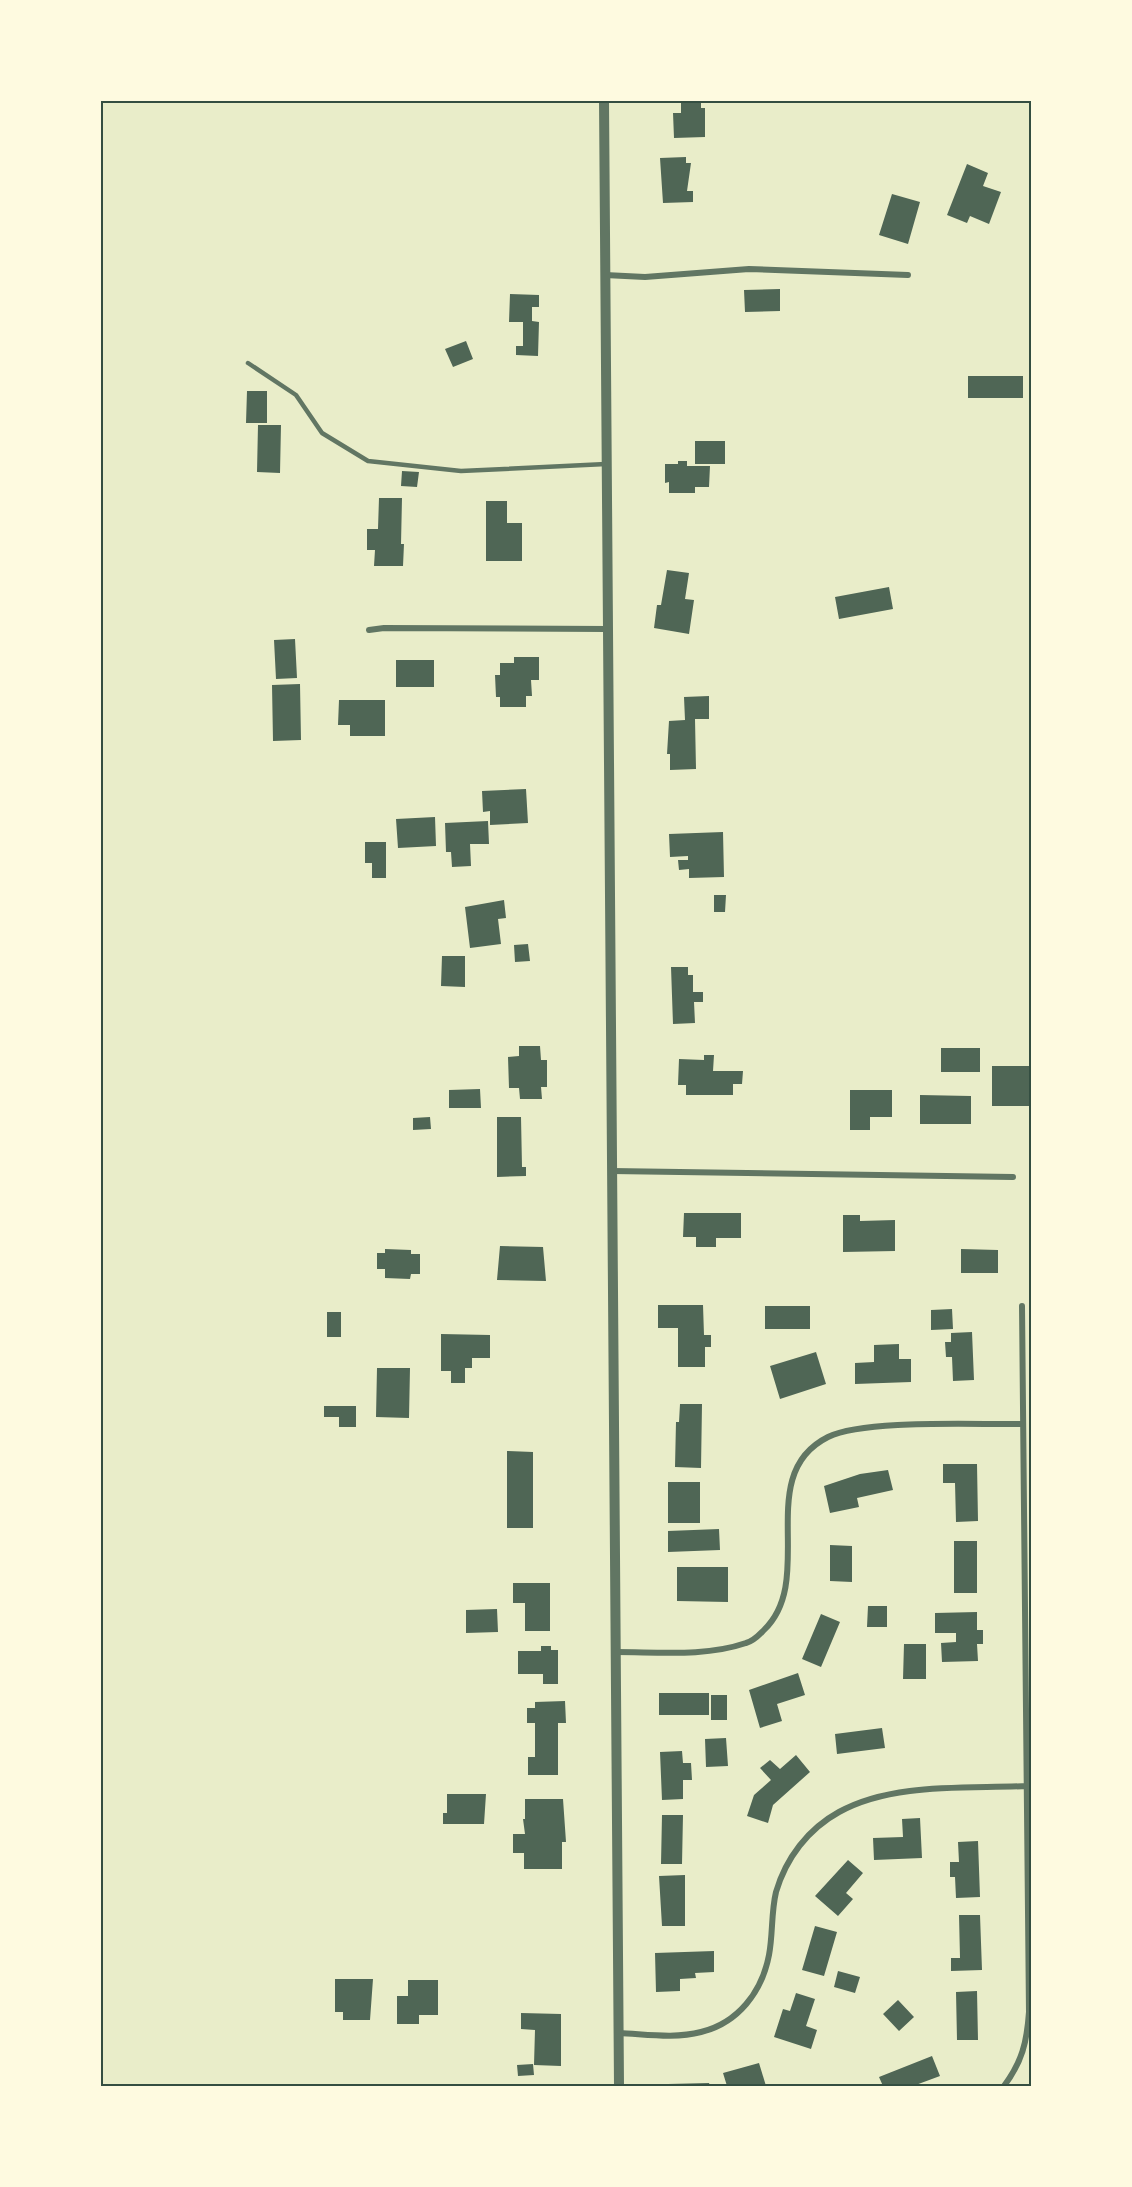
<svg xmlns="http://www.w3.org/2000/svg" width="1132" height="2187" viewBox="0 0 1132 2187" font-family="'Varela Round',sans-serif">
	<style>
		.building { fill: #4f6655 }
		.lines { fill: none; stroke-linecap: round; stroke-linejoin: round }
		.service { stroke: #617663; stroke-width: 4.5 }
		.minor { stroke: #617663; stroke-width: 6 }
		.tertiary { stroke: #617663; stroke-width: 10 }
		.neatline { fill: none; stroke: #344e41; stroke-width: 2 }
	</style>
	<rect width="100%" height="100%" fill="#e9edc9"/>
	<path class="building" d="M676,100H701V108H705V137L674,138L673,113H681V103H676Z
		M686,157V163H691L687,191H693V202L663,203L660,158Z
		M967,164L988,173L983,186L1001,192L989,224L970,216L967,223L947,215Z
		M892,194L920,202L908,244L879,235Z
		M780,289V311L745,312L744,290Z
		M510,294L539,295V307H532V321L539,322L538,356L516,355V346H523V322H509Z
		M466,341L473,359L453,367L445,349Z
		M968,376H1023V398H968Z
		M247,391H267V423H246Z
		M258,425H281L280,473L257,472Z
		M695,441H725V464H695Z
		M678,461H687V466H710L709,487H695V493H669V482L665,483V464H678Z
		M402,471L419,472L417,487L401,486Z
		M379,498H402L401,544H404L403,566H374L375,550H367V529H378Z
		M486,501H507V523H522V561H486Z
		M667,570L689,573L685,599L694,600L689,634L654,628L657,605H661Z
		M889,587L893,609L839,619L835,597Z
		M295,639L297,678L276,679L274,640Z
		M514,657H539V680H531L532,696H526V707H500V697H496L495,675H500V663H514Z
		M396,660H434V687H396Z
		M300,684L301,740L273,741L272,685Z
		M709,696V719H695L696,769L670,770V754H667L669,721L685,720L684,697Z
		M339,700H385V736H350V725H338Z
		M526,789L528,823L490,825V811L483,812L482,791Z
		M435,817L436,846L398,848L396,819Z
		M488,821L489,844H470L471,866L452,867L451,852H446L445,823Z
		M723,832L724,877L689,878V869L679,870L678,860H688V856L670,857L669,834Z
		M365,842H386V878H372V863H365Z
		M714,895H726L725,912H714Z
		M504,900L506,918L498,919L501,944L470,948L465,907Z
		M528,944L530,961L515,962L514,945Z
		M442,956H465V987L441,986Z
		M671,967H688V975H693V992H703V1002H694L695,1023L673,1024Z
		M519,1046H540L541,1060H547V1087H541L542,1099H520L519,1088H509L508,1057L519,1056Z
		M941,1048H980V1072H941Z
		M704,1055H714L713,1071H743L742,1084H733V1095H686V1085H678L679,1059L704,1060Z
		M992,1066H1032V1106H992Z
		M480,1089L481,1108H449V1090Z
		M850,1090H892V1117H870V1130H850Z
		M920,1095L971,1096V1124H920Z
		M430,1117L431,1129L413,1130V1118Z
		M497,1117H521L522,1167H526V1176L497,1177Z
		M684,1213H741V1238H716V1247H696V1237H683Z
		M843,1215H860V1221L895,1220V1251L843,1252Z
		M500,1246L543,1247L546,1281L497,1280Z
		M385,1249L411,1250V1254H420V1274H411L410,1279L385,1278V1269H377V1253H385Z
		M961,1249L998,1250V1273H961Z
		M658,1305H703L704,1335H711V1347H705V1367H678V1328H658Z
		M765,1306H810V1329H765Z
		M952,1309L953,1329L931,1330V1310Z
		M327,1312H341V1337H327Z
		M972,1332L974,1380L953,1381L952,1357H946L945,1342H951V1333Z
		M441,1334L490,1335V1358H472V1368H465V1383H451V1371H441Z
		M899,1344V1359H911V1382L855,1384V1363L874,1362V1345Z
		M816,1352L826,1384L780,1399L770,1366Z
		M377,1368H410L409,1418L376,1417Z
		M680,1404H702L701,1468L675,1467L676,1422H679Z
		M324,1406H356V1427H339V1417H324Z
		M507,1451L533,1452V1528H507Z
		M943,1464H977L978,1521L956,1522L955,1483H943Z
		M888,1470L893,1490L857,1498L859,1507L830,1513L824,1486L860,1474Z
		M668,1482H700V1523H668Z
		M719,1529L720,1550L668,1552V1531Z
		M954,1541H977V1593H954Z
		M830,1545L852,1546V1582L830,1581Z
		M677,1567H728V1602L677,1601Z
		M513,1583H550V1631H525V1603H513Z
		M868,1606H887V1627H867Z
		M497,1609L498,1632L466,1633V1610Z
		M977,1612V1630H983V1644H977L978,1661L942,1662L941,1643L956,1642V1633H935V1613Z
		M821,1614L840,1622L821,1667L802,1659Z
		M904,1644H926V1679H903Z
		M541,1646H551V1650H558V1684H543V1674H518V1651H541Z
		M798,1673L805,1695L777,1704L782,1721L760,1728L749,1690Z
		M659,1693H709V1715H659Z
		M711,1695H727V1720H711Z
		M565,1701L566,1723H558V1775H528V1757H535V1723H527V1708H535V1702Z
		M882,1728L885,1748L837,1754L835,1734Z
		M726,1738L728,1766L706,1767L705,1739Z
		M682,1751L683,1763H691L692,1780H683V1799L662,1800L660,1752Z
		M796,1755L810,1772L773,1805L768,1823L747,1816L754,1795L771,1780L760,1768L770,1760L780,1769Z
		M447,1794H486L484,1824H443V1813H447Z
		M525,1799H563L566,1842H562V1869H524V1853H513V1834H525L523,1819H525Z
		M662,1815H683L682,1864H661Z
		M920,1818L922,1858L874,1860L873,1838L903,1837L902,1819Z
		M978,1841L980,1897L956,1898L955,1877H950V1862H959L958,1842Z
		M848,1860L863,1873L846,1893L853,1899L838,1916L815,1896Z
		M685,1875V1926H662L659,1876Z
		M959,1915H980L982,1970L951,1971V1958H960Z
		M815,1926L837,1932L824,1976L802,1970Z
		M714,1951V1972L695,1973L696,1978L680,1979V1991L656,1992L655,1953Z
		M838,1971L860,1977L855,1993L834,1987Z
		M335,1979H373L370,2020H343V2012H335Z
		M408,1980H438V2015H419V2024H397V1996H408Z
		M977,1991L978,2040H957L956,1992Z
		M796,1993L815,1999L806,2026L817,2030L811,2049L774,2037L783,2009L790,2011Z
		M898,2000L914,2017L899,2031L883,2014Z
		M521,2013L561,2014V2066L534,2065L535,2030L521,2029Z
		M932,2056L940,2076L913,2086H883L879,2077Z
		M759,2063L766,2086H727L723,2073Z
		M533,2064L534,2075L518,2076L517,2065Z
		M709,2083L710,2086H668V2084Z"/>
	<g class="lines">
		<path class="service" d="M248,363L296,395L322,433L368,461L461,471L606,464"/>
		<path class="minor" d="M605,275L645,277L749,269L908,275
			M369,630L384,628L607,629
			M612,1171L1013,1177
			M616,1652C659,1652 705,1657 746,1643C754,1641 759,1635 764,1630C818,1578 752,1475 828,1437C865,1419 977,1425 1022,1424
			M619,2033C645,2034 675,2039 701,2032C738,2023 762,1992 769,1955C773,1934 771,1913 776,1892C786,1858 808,1829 839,1812C893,1782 967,1789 1027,1786
			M1004,2086C1022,2062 1027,2042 1029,2012L1022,1306"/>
		<path class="tertiary" d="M604,100L619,2086"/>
	</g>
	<rect width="1132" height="2187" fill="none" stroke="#fefae0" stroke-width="204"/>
	<rect x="102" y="102" width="928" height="1983" class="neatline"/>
</svg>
